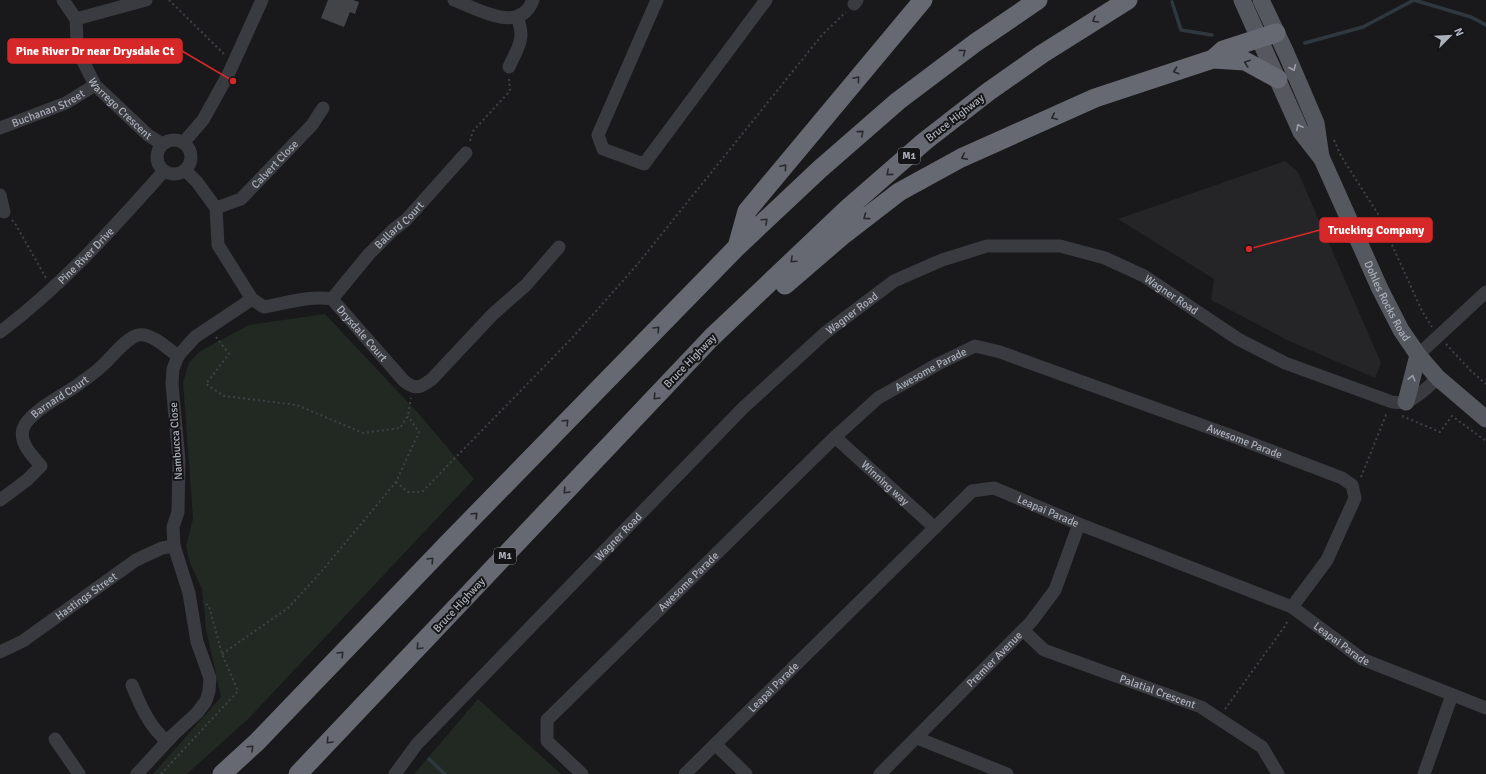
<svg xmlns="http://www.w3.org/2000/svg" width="1486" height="774" viewBox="0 0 1486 774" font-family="Signika,sans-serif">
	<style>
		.built { fill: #252528 }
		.green { fill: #212922 }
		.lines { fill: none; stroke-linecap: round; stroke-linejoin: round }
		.stream { stroke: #2f383f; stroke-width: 3.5 }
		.building { fill: #434448 }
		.path { stroke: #404247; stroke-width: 2; stroke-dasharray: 2 3; stroke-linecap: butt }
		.minor { stroke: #3a3b40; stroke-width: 13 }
		.major { stroke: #56585f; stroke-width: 17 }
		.highway { stroke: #666971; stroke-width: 19 }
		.oneway { stroke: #28292d }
		.oneway2 { stroke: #9b9ea8 }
		.labels { text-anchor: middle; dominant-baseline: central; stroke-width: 4; stroke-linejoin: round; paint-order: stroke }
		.shield { fill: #141416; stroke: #7e8189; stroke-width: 1 }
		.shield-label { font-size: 10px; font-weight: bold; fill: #acb0ba }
		.street-label { font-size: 11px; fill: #acb0ba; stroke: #141416 }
		.leader { fill: none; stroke: #d62828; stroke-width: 1.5 }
		.callout-dot { fill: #d62828; stroke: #141416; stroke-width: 1.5 }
		.callout { fill: #d62828; stroke: #d62828; stroke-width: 1.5 }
		.callout-label { font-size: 12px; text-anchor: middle; font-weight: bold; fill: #fff }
	</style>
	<rect width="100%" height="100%" fill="#19191b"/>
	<path class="built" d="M1285,161L1298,172L1381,363L1375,378L1289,341L1211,300L1214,279L1118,219Z"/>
	<path class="green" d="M325,314L419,414L474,479L248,719L187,774H153L221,697L206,629L202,589L190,563L186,546L193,519L183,382L189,363L199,352L249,325Z
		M478,699L561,774H414Z"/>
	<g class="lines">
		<path class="stream" d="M1414,0L1471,17L1486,25
			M1172,2L1181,30L1212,35
			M1305,43L1363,27L1414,0
			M429,759L445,774"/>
	</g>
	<path class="building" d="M328,0H353L359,2L355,14L350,12L344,27L321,18Z"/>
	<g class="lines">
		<path class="path" d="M169,0L224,54
			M1334,140L1341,156L1378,214L1422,311L1432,327
			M470,141L473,131L510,91L509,79
			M12,220L16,225L46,278
			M216,337L229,354L206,384L224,396L297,405L363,433L400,428L408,416L411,398
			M1446,344L1471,371L1486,384
			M1402,416L1440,432L1452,416L1486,441
			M1361,477L1386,415L1388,414
			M396,482L408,492H422L573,337L636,266L822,35L846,12
			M222,654L288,608L321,572L396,482L419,432L408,416
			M1225,709L1285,626L1288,620
			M161,774L238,691L222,654L209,606L203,602"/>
		<g class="minor">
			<path id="s1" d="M63,0L76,19L77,40L82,59L95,85L148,135L162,144"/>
			<path d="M454,0C478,9 520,35 533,0"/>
			<path d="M657,0L598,135L603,149L644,164L766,0"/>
			<path d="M854,4L857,0"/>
			<path d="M76,19L146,0"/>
			<path d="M509,67C518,47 526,39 517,17"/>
			<path id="s2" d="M0,128L66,103L95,85"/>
			<circle cx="174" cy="157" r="17"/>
			<path d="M183,143L203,120L228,75L262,0"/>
			<path id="s3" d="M185,170L197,182L216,208L218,245L252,299L264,307C287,303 310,295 332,299L404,381C416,390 420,388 432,379L493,314L526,285L559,247"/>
			<path d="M0,195L4,212"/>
			<path id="s4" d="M216,208L241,199L312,125L323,108"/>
			<path id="s5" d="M332,299L369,254L393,230L406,220L466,153"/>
			<path id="s6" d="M0,332C62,286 112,229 164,171"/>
			<path d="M1418,355L1486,292"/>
			<path id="s7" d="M835,437L935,528"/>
			<path id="s8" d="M0,500L27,480L41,466C33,456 19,444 23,429C28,412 64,395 79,384C87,378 96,372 103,365C113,356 125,339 138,335C151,332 168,349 178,356"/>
			<path id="s9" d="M1023,630L1044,650L1201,707L1262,747L1278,774"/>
			<path id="s10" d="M0,652L23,641L136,560L162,548L174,546"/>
			<path d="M132,685C140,705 150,728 167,741"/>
			<path d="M917,738L1007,774"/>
			<path d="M55,739L79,774"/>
			<path d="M716,745L746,774"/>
			<path d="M137,774L174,734L197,713L206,701L209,691L210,678L197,642L189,593L174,546L173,527L178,512L179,460L172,384L173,369L178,356L195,337L252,299"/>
			<path id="s11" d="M395,774L417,744L743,408L825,333L894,281L942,260L987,246H1060L1105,258L1144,276L1238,339L1285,363L1392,402C1411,406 1424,390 1438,378"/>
			<path id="s12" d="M582,774L547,741V720L835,437L878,398L938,364L975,346L1000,352L1232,436L1342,478L1352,485L1355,498L1327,560L1292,607"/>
			<path id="s13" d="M685,774L972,491L994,488L1079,524L1292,607L1362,659L1486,708"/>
			<path id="s14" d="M880,774L1031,622L1055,590L1079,524"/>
			<path d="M1424,774L1452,695"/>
		</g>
		<g class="major">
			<path id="s15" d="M1242,0L1301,132L1322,159L1380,289L1401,330L1418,355L1438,378L1486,419"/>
			<path d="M1261,0L1286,53L1316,123L1321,157"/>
			<path d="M1406,402L1418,355"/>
		</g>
		<path class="highway" d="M1213,59L1245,61L1278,79
			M737,247L747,211L923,0
			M785,285L842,236L899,192L961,158L1095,98L1213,59L1223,50L1276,33
			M222,774L257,742L448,543L737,247L820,169L898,101L975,43L1038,0
			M298,774L711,338L847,209L925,141L988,92L1042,54L1128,0"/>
	</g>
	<defs><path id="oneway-chevron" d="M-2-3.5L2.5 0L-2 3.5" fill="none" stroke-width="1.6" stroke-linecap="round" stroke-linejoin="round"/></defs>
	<g class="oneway">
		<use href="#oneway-chevron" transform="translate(1095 20) rotate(149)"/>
		<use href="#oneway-chevron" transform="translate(963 52) rotate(-37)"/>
		<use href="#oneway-chevron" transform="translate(1247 63) rotate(-161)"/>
		<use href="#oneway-chevron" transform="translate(1176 71) rotate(162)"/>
		<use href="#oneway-chevron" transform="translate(857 79) rotate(-50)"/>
		<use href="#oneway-chevron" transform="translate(1054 117) rotate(155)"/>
		<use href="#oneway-chevron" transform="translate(861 133) rotate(-41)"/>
		<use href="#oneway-chevron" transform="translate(964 157) rotate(154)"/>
		<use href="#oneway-chevron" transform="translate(784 167) rotate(-50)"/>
		<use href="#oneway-chevron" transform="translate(889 173) rotate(139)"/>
		<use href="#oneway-chevron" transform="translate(866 217) rotate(143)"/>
		<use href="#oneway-chevron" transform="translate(765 221) rotate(-43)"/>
		<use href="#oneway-chevron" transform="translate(793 260) rotate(137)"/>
		<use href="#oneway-chevron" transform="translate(657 329) rotate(-46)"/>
		<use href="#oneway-chevron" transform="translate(656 397) rotate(133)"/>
		<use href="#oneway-chevron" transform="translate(566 422) rotate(-46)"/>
		<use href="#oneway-chevron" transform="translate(566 491) rotate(133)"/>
		<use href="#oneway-chevron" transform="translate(475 515) rotate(-46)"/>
		<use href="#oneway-chevron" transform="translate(431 560) rotate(-46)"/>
		<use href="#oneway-chevron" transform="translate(419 647) rotate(133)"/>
		<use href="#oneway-chevron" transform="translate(341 654) rotate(-46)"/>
		<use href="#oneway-chevron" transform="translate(329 741) rotate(133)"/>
		<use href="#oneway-chevron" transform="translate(251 748) rotate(-43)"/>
	</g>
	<g class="oneway2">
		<use href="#oneway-chevron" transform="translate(1293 68) rotate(67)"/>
		<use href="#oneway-chevron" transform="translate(1299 127) rotate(-116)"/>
		<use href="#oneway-chevron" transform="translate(1412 378) rotate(-76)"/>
	</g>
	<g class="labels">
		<g class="shield">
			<rect x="898" y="148" width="22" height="16" rx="3"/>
			<rect x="494" y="548" width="22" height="16" rx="3"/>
		</g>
		<g class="shield-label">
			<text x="909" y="156">M1</text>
			<text x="505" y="556">M1</text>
		</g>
		<g class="street-label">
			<text stroke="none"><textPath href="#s2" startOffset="52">Buchanan Street</textPath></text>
			<text stroke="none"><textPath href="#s1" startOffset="127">Warrego Crescent</textPath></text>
			<text transform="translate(955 118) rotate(-38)">Bruce Highway</text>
			<text stroke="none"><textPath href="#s4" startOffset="75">Calvert Close</textPath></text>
			<text stroke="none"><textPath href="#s5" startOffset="100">Ballard Court</textPath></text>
			<text stroke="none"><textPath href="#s6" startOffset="115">Pine River Drive</textPath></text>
			<text stroke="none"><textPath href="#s11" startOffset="998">Wagner Road</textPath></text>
			<text stroke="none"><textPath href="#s15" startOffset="335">Dohles Rocks Road</textPath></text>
			<text stroke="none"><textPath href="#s11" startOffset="650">Wagner Road</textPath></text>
			<text stroke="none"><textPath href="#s3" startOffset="279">Drysdale Court</textPath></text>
			<text transform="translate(690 361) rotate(-46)">Bruce Highway</text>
			<text stroke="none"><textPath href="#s12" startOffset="591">Awesome Parade</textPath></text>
			<text stroke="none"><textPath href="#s8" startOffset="146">Barnard Court</textPath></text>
			<text transform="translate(176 441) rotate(-94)">Nambucca Close</text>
			<text stroke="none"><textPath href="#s12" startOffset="927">Awesome Parade</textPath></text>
			<text stroke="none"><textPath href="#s7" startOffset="68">Winning way</textPath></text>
			<text stroke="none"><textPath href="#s13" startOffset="484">Leapai Parade</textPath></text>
			<text stroke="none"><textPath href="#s11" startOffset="326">Wagner Road</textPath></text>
			<text stroke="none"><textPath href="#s12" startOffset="267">Awesome Parade</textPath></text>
			<text stroke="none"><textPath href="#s10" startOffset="103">Hastings Street</textPath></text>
			<text transform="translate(459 605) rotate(-47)">Bruce Highway</text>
			<text stroke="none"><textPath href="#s13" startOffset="808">Leapai Parade</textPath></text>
			<text stroke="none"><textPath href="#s14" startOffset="162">Premier Avenue</textPath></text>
			<text stroke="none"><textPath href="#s13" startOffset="124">Leapai Parade</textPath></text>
			<text stroke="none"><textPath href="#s9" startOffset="150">Palatial Crescent</textPath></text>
		</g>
	</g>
	<path class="leader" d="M233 81L182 51M1249 249L1320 230"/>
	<g class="callout-dot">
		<circle cx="233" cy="81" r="4"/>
		<circle cx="1249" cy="249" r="4"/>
	</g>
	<g class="callout">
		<rect x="8" y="39" width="174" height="24" rx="4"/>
		<rect x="1320" y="218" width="112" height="24" rx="4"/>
	</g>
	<g class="callout-label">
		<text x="95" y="55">Pine River Dr near Drysdale Ct</text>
		<text x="1376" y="234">Trucking Company</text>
	</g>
	<g transform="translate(1450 36) rotate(66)" stroke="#141416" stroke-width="3" paint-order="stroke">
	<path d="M0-3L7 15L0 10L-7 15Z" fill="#acb0ba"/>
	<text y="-6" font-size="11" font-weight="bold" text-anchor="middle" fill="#acb0ba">N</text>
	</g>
</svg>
